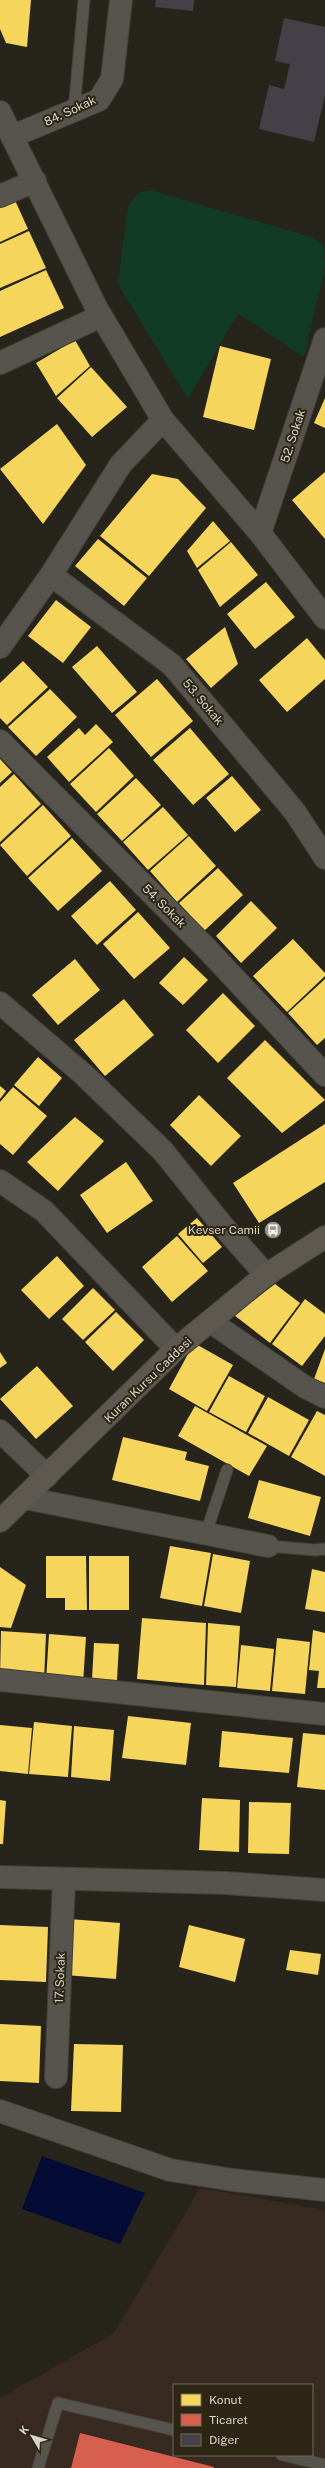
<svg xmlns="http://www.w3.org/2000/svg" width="325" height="2468" viewBox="0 0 325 2468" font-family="'Public Sans',sans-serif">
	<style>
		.commercial { fill: #382921; fill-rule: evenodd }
		.green { fill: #113b26 }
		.water { fill: #040b35 }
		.homes { fill: #f6d55c }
		.shops { fill: #d6604d }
		.building { fill: #454047 }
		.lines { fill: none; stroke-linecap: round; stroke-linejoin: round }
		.service-casing { stroke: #444039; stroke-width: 13 }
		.minor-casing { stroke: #444039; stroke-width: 24 }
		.tertiary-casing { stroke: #444039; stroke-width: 24 }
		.secondary-casing { stroke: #444039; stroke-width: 24 }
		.service { stroke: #57544d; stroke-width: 11 }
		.minor { stroke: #57544d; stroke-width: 22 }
		.tertiary { stroke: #57544d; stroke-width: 22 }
		.secondary { stroke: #5d5950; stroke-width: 22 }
		.labels { text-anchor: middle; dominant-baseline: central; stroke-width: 4; stroke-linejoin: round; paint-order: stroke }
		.street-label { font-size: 12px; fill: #d7d3c8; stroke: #2d2615 }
		.poi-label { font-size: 12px; fill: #d7d3c8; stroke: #2d2615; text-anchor: end }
	</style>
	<rect width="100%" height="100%" fill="#27241b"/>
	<path class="commercial" d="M200,2188L325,2210V2468H0V2398L114,2333ZM174,2385H312V2455H174Z"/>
	<path class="green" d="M150,190L311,237L324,246L325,267L304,357L238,313L188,399L118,284L128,206L139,192Z"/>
	<path class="water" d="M42,2156L145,2193L120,2244L22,2209Z"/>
	<path class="homes" d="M0,0H31L27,47L6,43L0,29Z
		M14,198L28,229L0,242V204Z
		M29,231L46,268L0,288V244Z
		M46,270L64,308L0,337V291Z
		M75,340L90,366L56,396L36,363Z
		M220,346L271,359L254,430L203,417Z
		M91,367L127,407L92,437L57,398Z
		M325,398V428L314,423Z
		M57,424L86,465L43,524L0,469Z
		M325,472V539L292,500Z
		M152,474L178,479L206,508L149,576L100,536Z
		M213,521L230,541L197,568L187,551Z
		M98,539L147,578L124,606L75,566Z
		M231,542L258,575L220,607L198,570Z
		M266,582L295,617L255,649L227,614Z
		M56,600L91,627L63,663L28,636Z
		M225,627L238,664L211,688L186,659Z
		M307,638L325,660V679L287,712L259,680Z
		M97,646L137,692L112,713L72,667Z
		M23,661L48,687L7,725L0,718V683Z
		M157,679L193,721L151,757L115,715Z
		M50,689L77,717L36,756L8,727Z
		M96,724L113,742L69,782L47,757L79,728L85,735Z
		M190,728L229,774L193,805L153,760Z
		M109,748L134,776L96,812L70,784Z
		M0,759L12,772L0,783Z
		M14,774L41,804L0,842V787Z
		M232,776L261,810L235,832L206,798Z
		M136,778L161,805L122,841L97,814Z
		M43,805L71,836L27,876L0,845Z
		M163,807L188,835L148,870L123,842Z
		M189,836L216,866L177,902L150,871Z
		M72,838L102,871L58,911L28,878Z
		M218,868L243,895L204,931L179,903Z
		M110,881L136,910L97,945L71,916Z
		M251,901L277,928L241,963L216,936Z
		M138,912L170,948L134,979L103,944Z
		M293,939L325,973V976L287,1012L253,976Z
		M184,957L208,980L183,1005L159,983Z
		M75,959L100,990L58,1025L32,995Z
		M325,979V1038L317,1045L288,1013Z
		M223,993L255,1026L218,1063L186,1030Z
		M124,999L154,1035L105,1076L74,1040Z
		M265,1040L325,1100L282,1133L227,1078Z
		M38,1057L62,1078L39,1106L14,1085Z
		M0,1086L6,1091L0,1099Z
		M13,1087L47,1116L13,1155L0,1144V1102Z
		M199,1095L241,1136L211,1166L170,1125Z
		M75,1117L104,1141L58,1191L27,1162Z
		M325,1124V1182L259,1223L233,1183Z
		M126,1162L153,1201L107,1233L80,1195Z
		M197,1218L222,1247L203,1263L178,1234Z
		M177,1236L208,1271L172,1302L142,1267Z
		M57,1256L84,1286L49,1319L21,1290Z
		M275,1284L300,1303L270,1343L234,1315Z
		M93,1288L115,1310L83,1340L62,1319Z
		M305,1299L325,1314V1336L302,1366L272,1344Z
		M116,1312L144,1340L113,1371L85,1342Z
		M194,1343L233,1365L207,1411L169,1389Z
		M325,1349V1383L314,1379Z
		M0,1352L7,1363L0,1368Z
		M37,1366L73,1406L36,1439L0,1399Z
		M229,1376L265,1396L246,1432L209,1412Z
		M268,1397L309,1420L289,1456L248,1433Z
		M195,1406L267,1446L249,1476L178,1436Z
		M317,1411L325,1415V1476L291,1457Z
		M123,1437L187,1452L185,1460L209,1466L200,1501L112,1480Z
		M259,1480L321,1497L310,1536L248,1518Z
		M170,1546L211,1553L202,1606L160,1598Z
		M213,1554L250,1561L241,1613L204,1606Z
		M46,1556H86L87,1610H65V1598H46Z
		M89,1556H129V1610H89Z
		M0,1567L26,1585L11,1628L0,1627Z
		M312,1569L325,1572V1612L305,1609Z
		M142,1618L206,1623L204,1685L137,1679Z
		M208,1623L240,1626L236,1687L206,1685Z
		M313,1630L325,1633V1688H317L319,1671L309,1670Z
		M1,1631L46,1634L44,1681L0,1677Z
		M49,1634L86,1637L83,1684L46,1681Z
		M277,1638L310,1642L305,1694L272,1691Z
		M94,1643L119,1644L117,1680L92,1679Z
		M241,1645L274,1649L270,1691L237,1688Z
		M128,1716L191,1723L186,1765L122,1758Z
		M34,1722L72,1726L68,1777L29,1774Z
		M0,1725L32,1728L28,1774L0,1771Z
		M74,1726L114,1730L110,1781L71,1777Z
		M222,1731L293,1738L289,1773L219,1767Z
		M303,1733L325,1735V1790L297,1787Z
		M202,1798L240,1800L239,1852L199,1850Z
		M0,1800L6,1801L3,1844H0Z
		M249,1802L291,1803L289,1854L248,1853Z
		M69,1919L120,1923L116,1979L65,1975Z
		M0,1925L48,1927L46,1982L0,1980Z
		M189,1925L245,1939L235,1982L179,1967Z
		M290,1950L321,1954L318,1975L286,1970Z
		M0,2024L41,2026L39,2083L0,2081Z
		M74,2044L123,2045L121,2112L71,2111Z"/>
	<path class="shops" d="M80,2433L214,2467V2468H71Z"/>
	<path class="building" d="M156,0H194L193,11L155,7Z
		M284,18L325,27V95L314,142L259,129L269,85L284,89L290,64L275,61Z"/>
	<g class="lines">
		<defs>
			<path id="service" d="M74,111L84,0
				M206,1533L227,1470
				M268,1546L315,1550L325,1549
				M282,2455L325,2465
				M38,2468L58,2403L174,2430"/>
			<path id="minor" d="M0,112L96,307L163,420L121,464L51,575L0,647
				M13,136L99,100L112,79L121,0
				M0,196L35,181
				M0,363L101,316
				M163,420L260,533L325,618
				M260,533L325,339
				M51,575L172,665L295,812L325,858
				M0,741L208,950L325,1075
				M0,1003L83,1074L163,1151L222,1225L266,1275
				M0,1181L44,1211L176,1349
				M211,1322L305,1387L325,1397
				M0,1431L47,1476
				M25,1498L268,1546
				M0,1680L325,1714
				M56,2077L64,1879
				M0,2111L170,2170L233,2180L325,2190"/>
			<path id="tertiary" d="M0,1877L226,1883L325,1890"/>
			<path id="secondary" d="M0,1521L176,1349L266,1275L325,1237"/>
		</defs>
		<use href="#service" class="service-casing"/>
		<use href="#minor" class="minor-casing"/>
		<use href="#tertiary" class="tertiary-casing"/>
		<use href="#secondary" class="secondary-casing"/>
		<use href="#service" class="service"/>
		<use href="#minor" class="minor"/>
		<use href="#tertiary" class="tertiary"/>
		<use href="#secondary" class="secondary"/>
	</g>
	<defs>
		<symbol id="bus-disc" viewBox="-11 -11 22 22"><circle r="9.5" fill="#99968b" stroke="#2d2615"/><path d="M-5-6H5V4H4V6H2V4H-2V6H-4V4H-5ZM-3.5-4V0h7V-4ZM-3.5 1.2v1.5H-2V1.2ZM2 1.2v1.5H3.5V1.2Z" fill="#fff"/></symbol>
	</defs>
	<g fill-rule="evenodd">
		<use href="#bus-disc" x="263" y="1220" width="20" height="20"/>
	</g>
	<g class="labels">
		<g class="street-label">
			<text transform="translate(70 111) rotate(-25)">84. Sokak</text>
			<text transform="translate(293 436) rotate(-72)">52. Sokak</text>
			<text transform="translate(203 702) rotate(50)">53. Sokak</text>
			<text transform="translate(164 906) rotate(45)">54. Sokak</text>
			<text transform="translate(148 1380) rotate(-44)">Kuran Kursu Caddesi</text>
			<text transform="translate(60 1978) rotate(-88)">17. Sokak</text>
		</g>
		<g class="poi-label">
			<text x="260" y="1230">Kevser Camii</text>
		</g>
	</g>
	<rect x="173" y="2384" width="140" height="72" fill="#2d2615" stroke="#716b5d"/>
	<rect x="181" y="2394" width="20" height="12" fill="#f6d55c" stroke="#716b5d"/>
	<text x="209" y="2404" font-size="12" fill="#d7d3c8">Konut</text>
	<rect x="181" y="2414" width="20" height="12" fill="#d6604d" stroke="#716b5d"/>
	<text x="209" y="2424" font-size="12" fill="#d7d3c8">Ticaret</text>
	<rect x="181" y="2434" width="20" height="12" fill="#454047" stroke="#716b5d"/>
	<text x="209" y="2444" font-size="12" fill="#d7d3c8">Diğer</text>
	<g transform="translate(32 2436) rotate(308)" stroke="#2d2615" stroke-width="3" paint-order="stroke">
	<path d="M0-3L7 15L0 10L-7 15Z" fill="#d7d3c8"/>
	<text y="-6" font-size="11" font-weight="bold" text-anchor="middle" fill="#d7d3c8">K</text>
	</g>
</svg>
